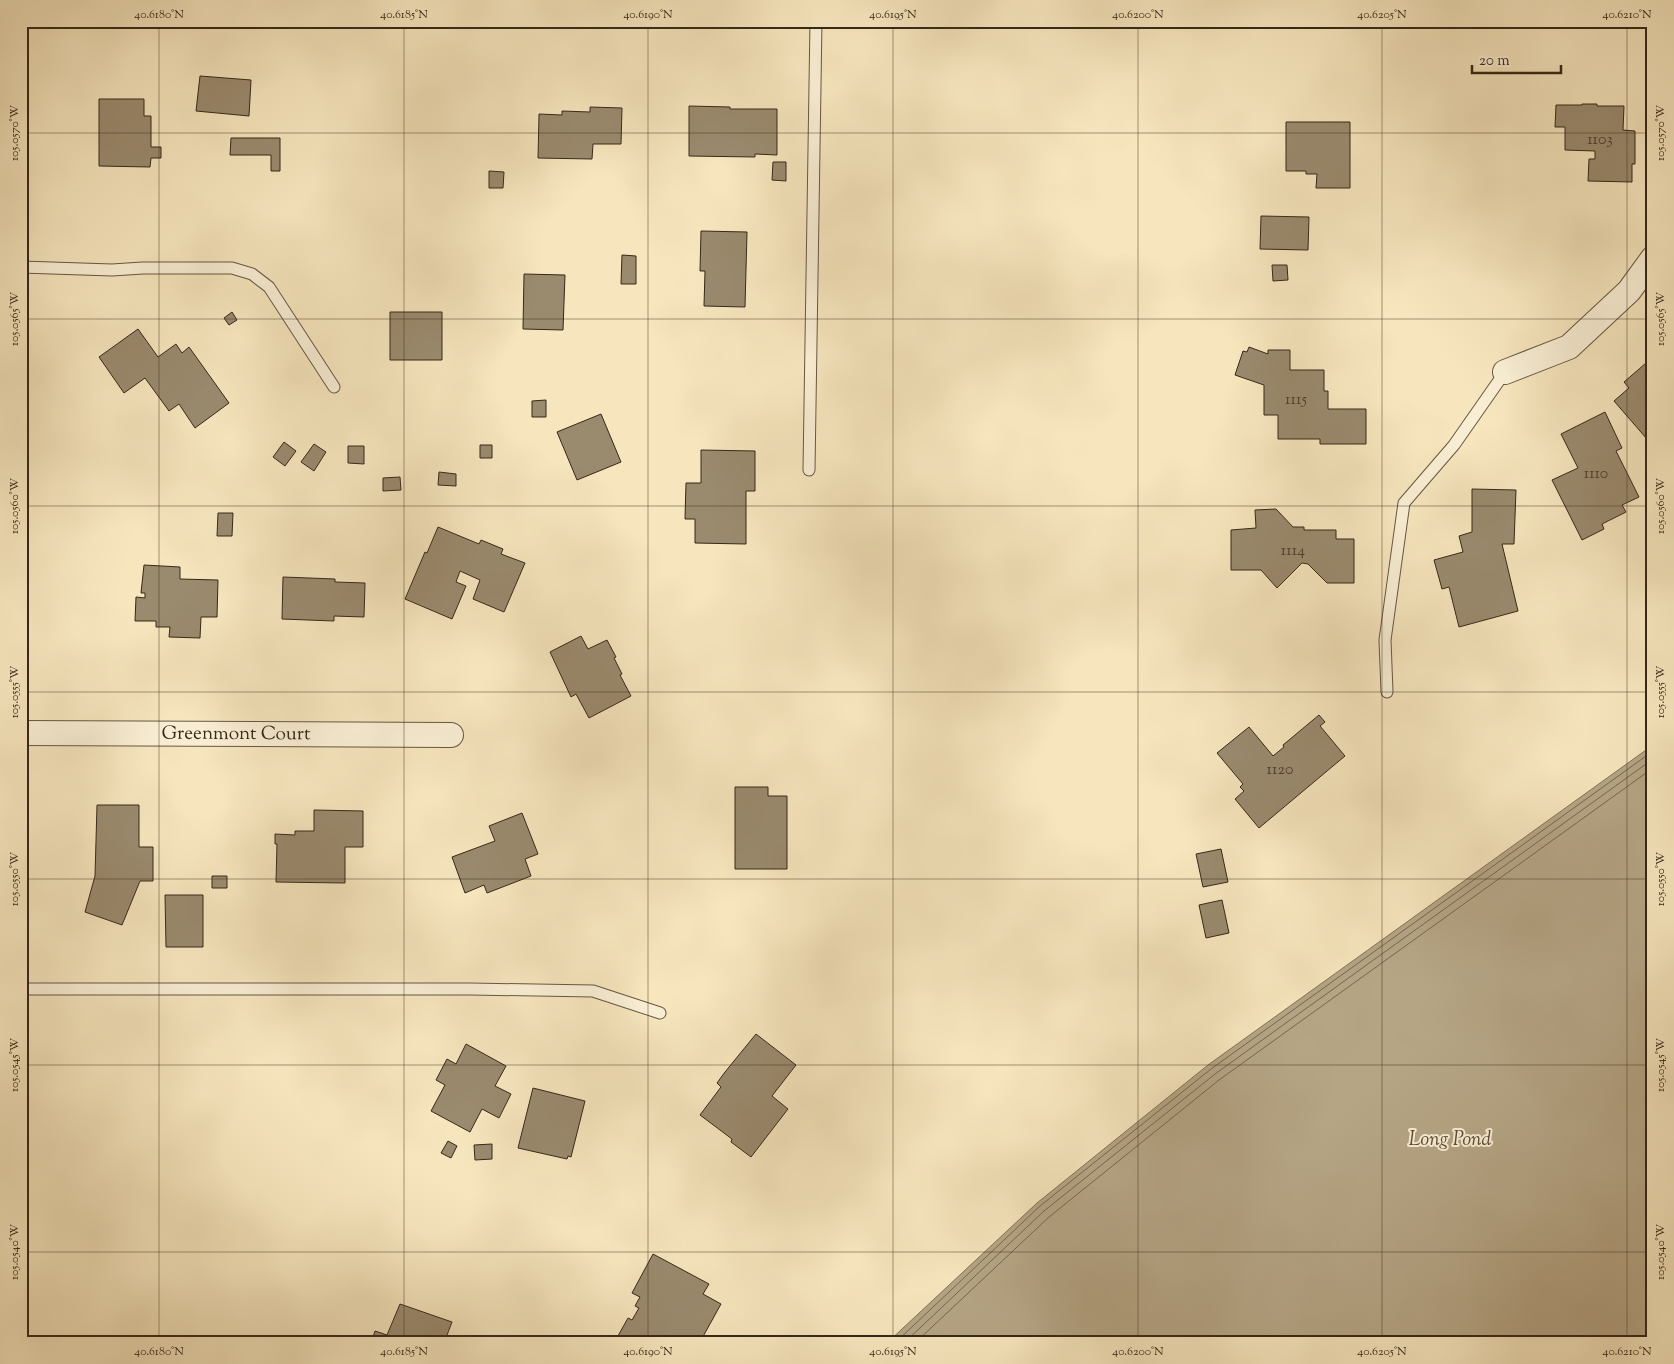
<svg xmlns="http://www.w3.org/2000/svg" width="1674" height="1364" viewBox="0 0 1674 1364" font-family="'Sorts Mill Goudy',serif">
	<style>
		.water { fill: #b5a585; stroke: #827359 }
		.lines { fill: none; stroke-linecap: round; stroke-linejoin: round }
		.shore { stroke: #76664e; stroke-width: 1 }
		.building { fill: #9a8a6e; stroke: #362818 }
		.lane-casing { stroke: #665741; stroke-width: 13 }
		.street-casing { stroke: #665741; stroke-width: 26 }
		.lane { stroke: #f9eed4; stroke-width: 11 }
		.street { stroke: #f9eed4; stroke-width: 24 }
		.ticks { fill: none; stroke: #362818; stroke-width: 1; stroke-opacity: 0.45 }
		.labels { text-anchor: middle; dominant-baseline: central; stroke-width: 4; stroke-linejoin: round; paint-order: stroke }
		.number-label { font-size: 16px; fill: #4f402e }
		.street-label { font-size: 19px; fill: #362818; stroke: #f9eed4 }
		.water-label { font-size: 20px; font-style: italic; fill: #5c4e39; stroke: #f9eed4 }
		.neatline { fill: none; stroke: #362818; stroke-width: 2 }
		.ticks-label { font-size: 12px; text-anchor: middle; fill: #362818 }
	</style>
	<rect width="100%" height="100%" fill="#f6e5bd"/>
	<filter id="stains"><feTurbulence type="fractalNoise" baseFrequency=".004" numOctaves="4"/><feColorMatrix values="0 0 0 0 .2 0 0 0 0 .09 0 0 0 0 .02 0 0 0 .5 -.17"/></filter>
	<radialGradient id="worn" r=".72"><stop offset=".6" stop-color="#630" stop-opacity="0"/><stop offset="1" stop-color="#630" stop-opacity=".3"/></radialGradient>
	<path class="water" d="M1653,745V1343H887L1037,1203L1208,1065Z"/>
	<g class="lines">
		<path class="shore" d="M895,1343L1040,1206L1211,1069L1653,751
			M904,1343L1044,1211L1215,1074L1653,759
			M915,1343L1049,1217L1219,1080L1653,768"/>
	</g>
	<path class="building" d="M200,76L251,80L249,116L196,111Z
		M99,99H144V116H151V147H161V158H151L150,167L99,166Z
		M1582,104H1597V106H1624L1623,130L1635,131V164H1632V182L1588,181L1589,159H1595V151L1565,150V127H1555L1556,105H1582Z
		M689,106L730,107V109H777V155L755,154V157L689,156Z
		M590,107L622,108L621,144H593L592,159L538,158L539,114L562,115V111L590,112Z
		M1286,122H1350V188H1316L1317,174H1306V171H1286Z
		M231,138H280V171H271V155H230Z
		M773,162H786V181L772,180Z
		M489,171L504,172L503,188H489Z
		M1261,216L1309,217L1308,250L1260,249Z
		M701,231L747,232L745,307L704,306L705,271H700Z
		M622,255L636,256V284H621Z
		M1272,265H1287L1288,280L1273,281Z
		M524,274L565,275L563,330L523,329Z
		M232,312L237,320L229,325L224,318Z
		M390,312H442V360H390Z
		M138,329L158,357L176,344L182,353L189,347L229,403L195,428L179,404L169,411L145,378L124,393L99,357Z
		M1249,347L1268,354V350H1290V370H1324V391H1328V409H1366V444H1320V439H1278V415H1264V385L1235,375L1243,351L1247,352Z
		M1653,357V446L1614,401L1629,388L1624,382Z
		M546,400V417H532V401Z
		M1605,412L1622,448L1616,451L1639,497L1622,505L1626,512L1602,524L1604,529L1582,540L1552,480L1578,468L1561,434Z
		M601,414L621,462L577,480L557,432Z
		M284,442L296,451L285,466L273,457Z
		M314,444L326,452L314,471L301,462Z
		M480,445H492V458H480Z
		M348,446H364V464L348,463Z
		M701,450L755,451V491H746V544L695,543V519H685L686,483H701Z
		M439,472L456,474V486L438,485Z
		M400,477L401,490L383,491V478Z
		M1472,489L1516,490L1514,544H1502L1518,611L1459,627L1449,587L1442,589L1434,560L1463,552L1459,536L1472,532Z
		M1276,509L1293,527H1304V530H1336V539H1354V583H1327L1308,564L1302,563L1277,588L1261,570H1231V530L1256,528L1255,510Z
		M218,513H233L232,536H217Z
		M438,527L479,544L481,540L503,549L501,554L525,563L504,612L473,599L480,580L460,571L456,582L466,586L452,619L405,599L425,552L427,553Z
		M144,565L180,567V579L218,580L217,617H201L200,638L169,637L170,627H156V621H135L136,597L145,598V593H141Z
		M283,577L335,579V582L365,583L364,617L334,616V621L282,619Z
		M581,636L588,649L607,640L616,657L614,658L622,674L620,675L631,696L589,718L576,694L571,697L550,652Z
		M1319,715L1325,722L1320,726L1345,756L1259,828L1235,799L1244,791L1240,787L1243,784L1217,753L1249,727L1273,756L1284,747L1283,745Z
		M735,787H768V796H787V869H735Z
		M97,805H139V847H153V881H140L122,925L85,912L95,876Z
		M314,810L363,811V847H345V883L276,882L277,844H275V834L295,835V831H314Z
		M522,813L538,854L525,859L531,876L487,893L484,885L465,893L452,857L495,841L489,826Z
		M1221,849L1228,882L1203,887L1196,854Z
		M212,876H227V888H212Z
		M165,895H203V947H166Z
		M1222,900L1229,933L1206,938L1199,905Z
		M756,1034L796,1065L772,1096L788,1109L751,1157L731,1142L732,1139L700,1115L721,1087L717,1083L725,1072Z
		M466,1044L506,1066L495,1086L511,1094L499,1118L482,1109L470,1132L431,1111L445,1085L436,1080L447,1059L456,1064Z
		M533,1088L585,1101L571,1157L568,1156L567,1159L518,1148Z
		M448,1141L457,1146L451,1158L441,1153Z
		M492,1144V1159L475,1160L474,1145Z
		M653,1254L709,1284L703,1294L721,1304L700,1342L694,1339L692,1343H614L628,1318L632,1320L639,1308L635,1306L640,1297L632,1293Z
		M400,1304L452,1322L444,1343H371L375,1331L387,1335Z"/>
	<g class="lines">
		<defs>
			<path id="lane" d="M21,267L112,270L143,268H232L252,274L269,287L334,387
				M809,470L816,21
				M1387,692L1385,640L1404,503L1454,445L1505,372
				M21,989H471L593,991L660,1013"/>
			<g id="street">
				<path d="M1505,372L1569,347L1629,291L1653,258"/>
				<path id="s1" d="M21,733L451,735"/>
			</g>
		</defs>
		<use href="#lane" class="lane-casing"/>
		<use href="#street" class="street-casing"/>
		<use href="#lane" class="lane"/>
		<use href="#street" class="street"/>
	</g>
	<path class="ticks" d="M159,21V1343M404,21V1343M648,21V1343M893,21V1343M1138,21V1343M1382,21V1343M1627,21V1343M21,133H1653M21,319H1653M21,506H1653M21,692H1653M21,879H1653M21,1065H1653M21,1252H1653"/>
	<g class="labels">
		<g class="number-label">
			<text x="1600" y="140">1103</text>
			<text x="1296" y="400">1115</text>
			<text x="1596" y="474">1110</text>
			<text x="1293" y="551">1114</text>
			<text x="1280" y="770">1120</text>
		</g>
		<g class="street-label">
			<text stroke="none"><textPath href="#s1" startOffset="215">Greenmont Court</textPath></text>
		</g>
		<g class="water-label">
			<text x="1450" y="1140">Long Pond</text>
		</g>
	</g>
	<rect width="1674" height="1364" fill="none" stroke="#f6e5bd" stroke-width="55"/>
	<path d="M1472 65v8h89v-8" fill="none" stroke="#362818" stroke-width="2.5"/>
	<text x="1479" y="65" font-size="15" fill="#362818" stroke="#f9eed4" stroke-width="4" paint-order="stroke">20 m</text>
	<rect x="28" y="28" width="1618" height="1308" class="neatline"/>
	<g class="ticks-label">
		<text x="159" y="18">40.6180°N</text>
		<text x="404" y="18">40.6185°N</text>
		<text x="648" y="18">40.6190°N</text>
		<text x="893" y="18">40.6195°N</text>
		<text x="1138" y="18">40.6200°N</text>
		<text x="1382" y="18">40.6205°N</text>
		<text x="1627" y="18">40.6210°N</text>
		<text transform="translate(1660 133) rotate(-90)" y="4">105.0570°W</text>
		<text transform="translate(14 133) rotate(-90)" y="4">105.0570°W</text>
		<text transform="translate(1660 319) rotate(-90)" y="4">105.0565°W</text>
		<text transform="translate(14 319) rotate(-90)" y="4">105.0565°W</text>
		<text transform="translate(1660 506) rotate(-90)" y="4">105.0560°W</text>
		<text transform="translate(14 506) rotate(-90)" y="4">105.0560°W</text>
		<text transform="translate(1660 692) rotate(-90)" y="4">105.0555°W</text>
		<text transform="translate(14 692) rotate(-90)" y="4">105.0555°W</text>
		<text transform="translate(1660 879) rotate(-90)" y="4">105.0550°W</text>
		<text transform="translate(14 879) rotate(-90)" y="4">105.0550°W</text>
		<text transform="translate(14 1065) rotate(-90)" y="4">105.0545°W</text>
		<text transform="translate(1660 1065) rotate(-90)" y="4">105.0545°W</text>
		<text transform="translate(1660 1252) rotate(-90)" y="4">105.0540°W</text>
		<text transform="translate(14 1252) rotate(-90)" y="4">105.0540°W</text>
		<text x="159" y="1355">40.6180°N</text>
		<text x="404" y="1355">40.6185°N</text>
		<text x="648" y="1355">40.6190°N</text>
		<text x="893" y="1355">40.6195°N</text>
		<text x="1138" y="1355">40.6200°N</text>
		<text x="1382" y="1355">40.6205°N</text>
		<text x="1627" y="1355">40.6210°N</text>
	</g>
	<rect width="100%" height="100%" filter="url(#stains)"/>
	<rect width="100%" height="100%" fill="url(#worn)"/>
</svg>
